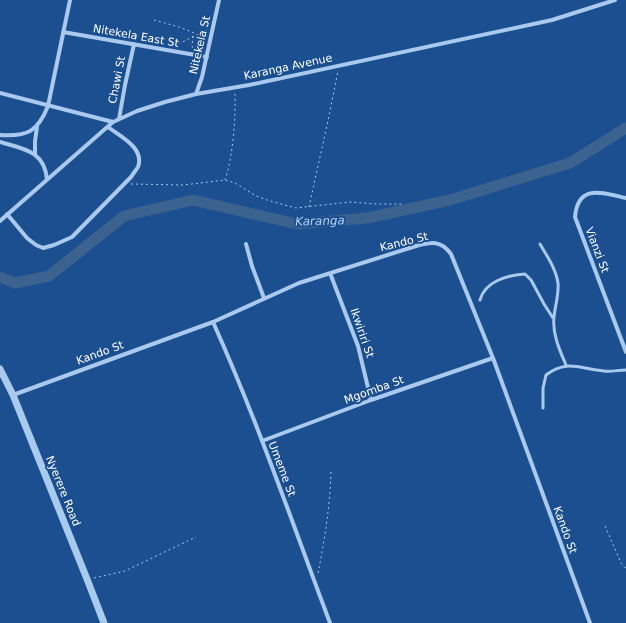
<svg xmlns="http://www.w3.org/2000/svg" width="626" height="623" viewBox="0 0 626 623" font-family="'DejaVu Sans',sans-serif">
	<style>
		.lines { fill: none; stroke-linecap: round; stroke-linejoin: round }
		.river { stroke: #3c6290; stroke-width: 11 }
		.path { stroke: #a9c9ee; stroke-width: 1; stroke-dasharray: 2 3; stroke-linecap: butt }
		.service { stroke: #a9c9ee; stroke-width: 3 }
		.minor { stroke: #a9c9ee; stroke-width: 4 }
		.tertiary { stroke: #a9c9ee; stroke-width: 7 }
		.labels { text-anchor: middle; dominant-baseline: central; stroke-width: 4; stroke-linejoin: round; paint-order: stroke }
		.street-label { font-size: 11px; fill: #fff; stroke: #1b4f8f }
		.water-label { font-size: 12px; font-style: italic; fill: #b5d3f5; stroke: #1b4f8f }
	</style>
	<rect width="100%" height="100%" fill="#1b4f8f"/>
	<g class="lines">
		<path class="river" d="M0,277L15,283L49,276L124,216L193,200L297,224L367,218L450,200L570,163L626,128"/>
		<path class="path" d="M154,20L179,27L197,34
			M193,36L192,46L194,50
			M174,46L207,30
			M225,180C233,157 236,116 235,92
			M131,184L183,185L225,180L235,183L256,196L270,201L296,208L350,202L376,204H402
			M309,207L329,116L338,71
			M605,526L621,563L626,569
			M318,573C325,539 330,505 331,470
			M94,578L125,571L196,537"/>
		<path class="service" d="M540,244C547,256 556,269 558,283C559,295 555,306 554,317C552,334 560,351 566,365
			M480,300C485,281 508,275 525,274L531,280L544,304L553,318
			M543,408V388L546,375C567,359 580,369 604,371C611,372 619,370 626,370"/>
		<path class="minor" d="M63,32L207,57
			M0,93L113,122
			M196,94L202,77L219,0
			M119,119L125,85L134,44
			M0,135C28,137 38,131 48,106L70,0
			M0,142C24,149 45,151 47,180
			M35,155V141L37,127
			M626,198C603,193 578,183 575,217L626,352
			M7,214L27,238L36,245L43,248L54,245L72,237L131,177C133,174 136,170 138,167C145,148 120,136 108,127
			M0,221L113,122L137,111L165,102L196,94L249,85L552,20L615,0
			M246,244L252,266L264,298
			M330,273L358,346L371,400
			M213,322C257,420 292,522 330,623
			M13,395L213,322L299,283L416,246C431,242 441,240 451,254L493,358L590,623
			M262,441L371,400L493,358"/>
		<path class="tertiary" d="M0,369L13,395L87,579L104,623"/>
	</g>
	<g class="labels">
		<g class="street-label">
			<text transform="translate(136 36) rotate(10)">Nitekela East St</text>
			<text transform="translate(200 45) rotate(-77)">Nitekela St</text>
			<text transform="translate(288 67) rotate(-12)">Karanga Avenue</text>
			<text transform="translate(117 80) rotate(-79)">Chawi St</text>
			<text transform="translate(404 242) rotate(-14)">Kando St</text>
			<text transform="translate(597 250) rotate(69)">Vianzi St</text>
			<text transform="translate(362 333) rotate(71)">Ikwiriri St</text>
			<text transform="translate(100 353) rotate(-20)">Kando St</text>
			<text transform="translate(374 390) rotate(-20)">Mgomba St</text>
			<text transform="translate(282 469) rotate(69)">Umeme St</text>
			<text transform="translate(63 491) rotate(68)">Nyerere Road</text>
			<text transform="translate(565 530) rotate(70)">Kando St</text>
		</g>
		<g class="water-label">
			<text transform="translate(320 221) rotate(-2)">Karanga</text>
		</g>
	</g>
</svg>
